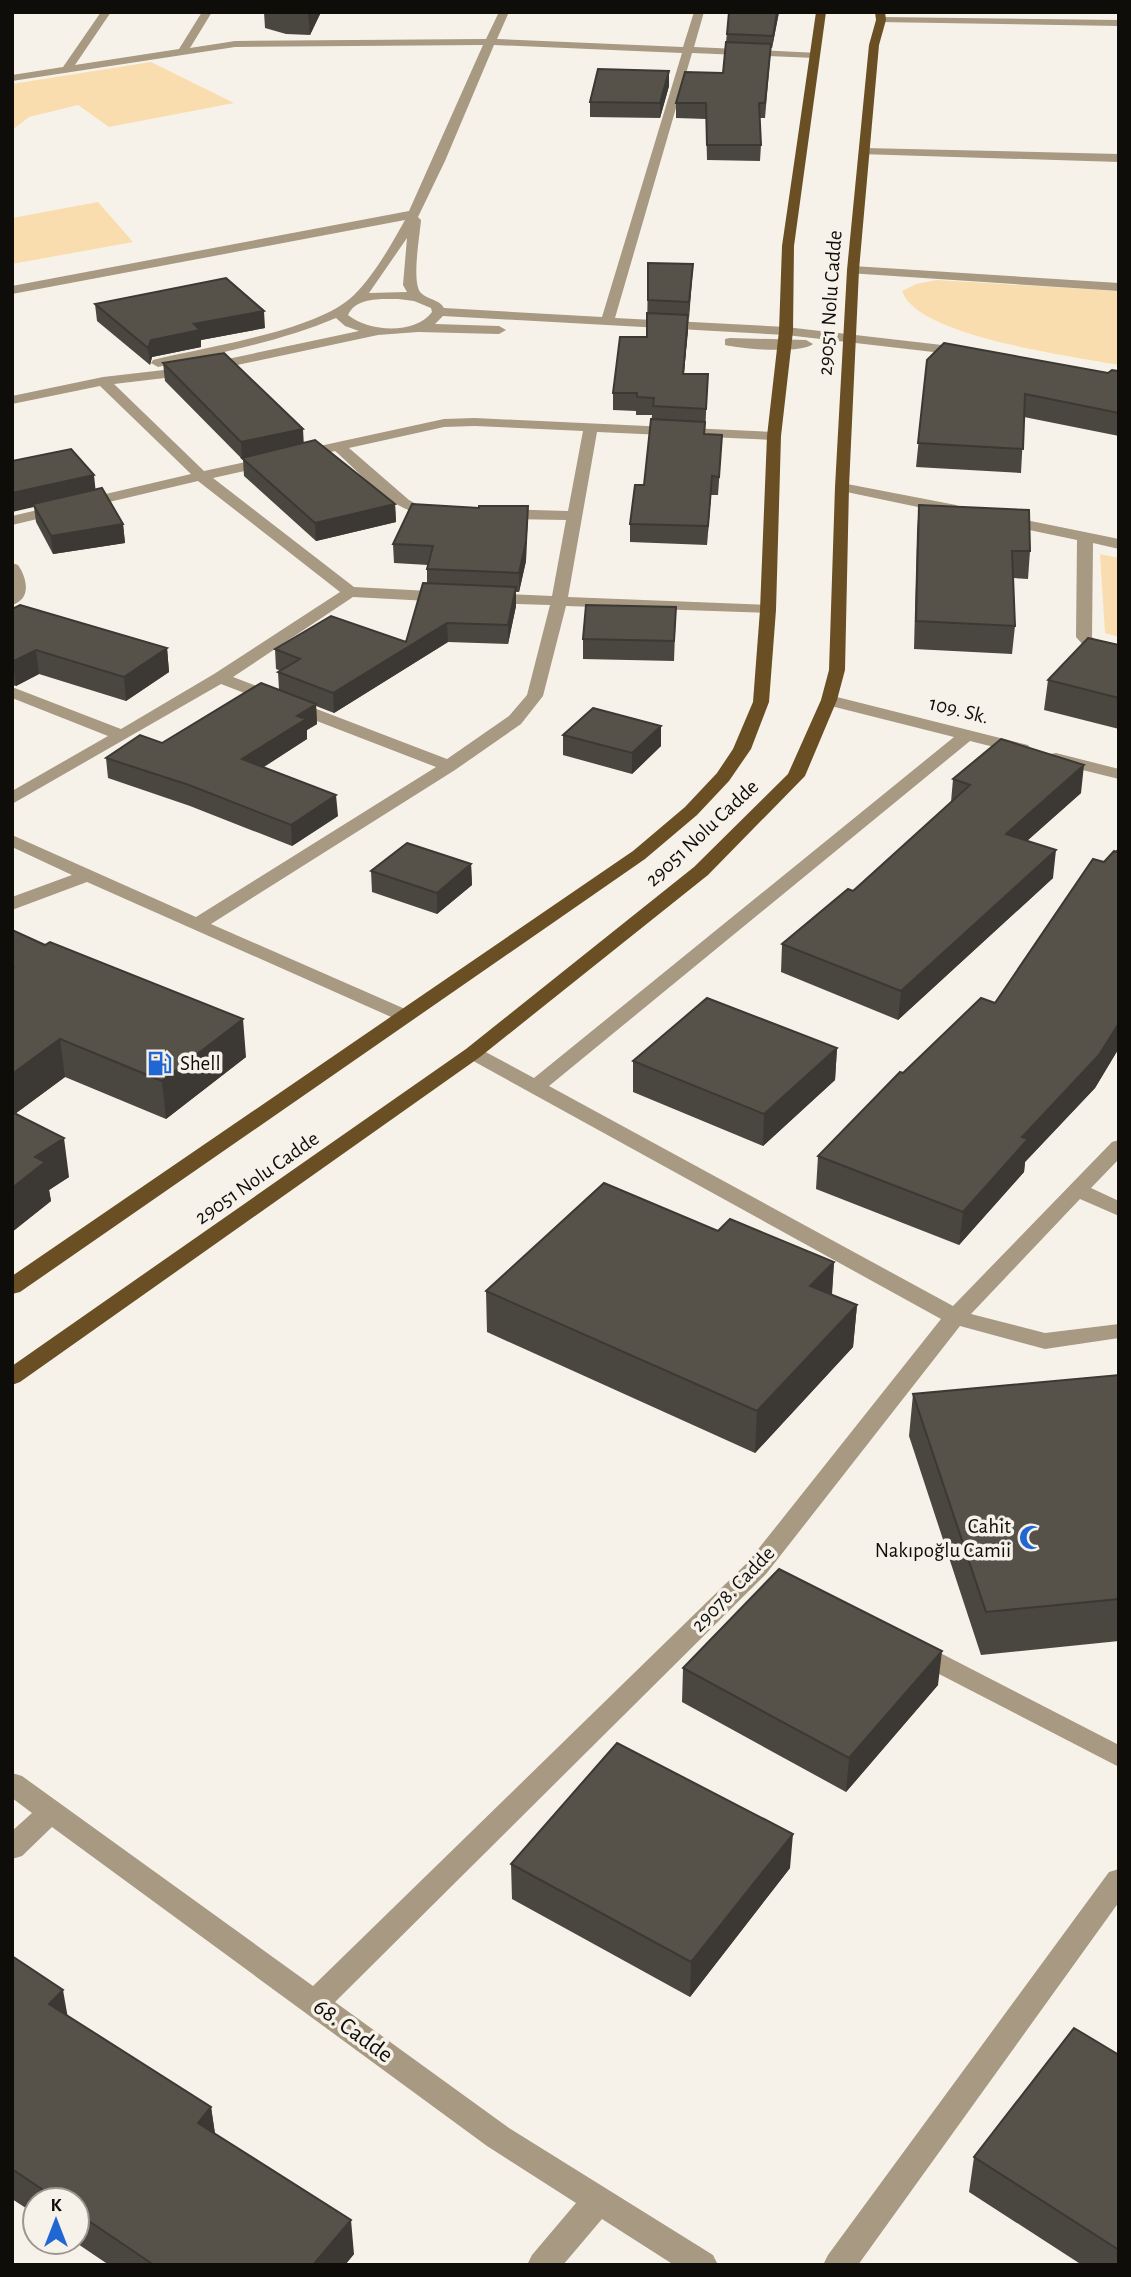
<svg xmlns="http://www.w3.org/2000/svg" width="1131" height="2277" viewBox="0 0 1131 2277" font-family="'Alegreya Sans',sans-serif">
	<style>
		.green { fill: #faddae }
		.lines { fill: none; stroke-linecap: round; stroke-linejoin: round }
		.minor { fill: #a79982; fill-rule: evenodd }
		.major { fill: #694f23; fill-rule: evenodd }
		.wall { fill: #4a4740 }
		.shaded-wall { fill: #3c3934 }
		.building { fill: #56524a; stroke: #3c3934; stroke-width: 2 }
		.labels { text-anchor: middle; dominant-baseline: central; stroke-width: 7; stroke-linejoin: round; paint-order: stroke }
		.street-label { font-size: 21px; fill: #0f0d0a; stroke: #f7f2e9 }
		.poi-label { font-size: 21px; fill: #0f0d0a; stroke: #f7f2e9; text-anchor: start }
		.near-street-label { font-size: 24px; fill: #0f0d0a; stroke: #f7f2e9 }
	</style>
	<rect width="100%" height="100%" fill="#f7f2e9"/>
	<path class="green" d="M151,62L234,103L109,127L78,105L29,117L12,130V84Z
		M98,202L133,242L12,264V218Z
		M937,280L1119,291V365C1073,356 917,337 902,291L916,284Z
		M1100,554L1119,558V637L1105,633Z"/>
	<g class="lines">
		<path class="minor" d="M101,12H111L75,65L179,49L202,12H212L190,48L235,41L486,39L499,12H509L497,39L683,47L694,12H704L694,47L819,53V57L815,58L692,53L615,318L786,327L968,348L975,352L968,356L786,335L443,316L435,324L499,326L506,330L499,334L418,332L378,335L190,375L114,384L204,471L444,419L475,418L774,432L781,436L774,440L597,432L568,597L768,605L776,610L774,613L566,606L543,696L521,724L455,770L211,924L412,1012L415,1016L412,1020H398L87,882L12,910V897L72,875L12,847V835L196,917L436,767L221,684L12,804V791L108,736L12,698V687L121,729L214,674L340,592L198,481L12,525V516L191,474L100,386L12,404V396L103,377L190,367L359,331L345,326L336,318C279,342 218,353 158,367L151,363L153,360C205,347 318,331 354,295C375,274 391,245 405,220L12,294V286L409,211L483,45L235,47L12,81V75L63,67ZM494,45L682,53L602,317L444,308C439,299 428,300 421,293C411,283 420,235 421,220L418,217L445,161ZM407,238L403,285L407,292L369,293ZM398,299L414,301L431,308L432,312C415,335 369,332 348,315C356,297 381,299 398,299ZM475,426L583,431L568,511L501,509L493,514L501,519L566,520L552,596L487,593L479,598L487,603L550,605L527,695L509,716L447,759L233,677L353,597L448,602L456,597L448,592L354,587L213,478L335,451C363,475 402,524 442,514L445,511L442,508L420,506L409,500L349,448L444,427Z
			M881,17L1119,20V26L877,22V18Z
			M864,148L1119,154V162L860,154V150Z
			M853,266L1119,283V291L848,273V267Z
			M730,338L806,340L813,344C801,354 742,349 725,345V339Z
			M842,483L956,505L964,510L956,515L837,490L835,487L837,484Z
			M1001,515L1119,539V549L1093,543L1092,637L1105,649L1119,654V664L1093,656L1076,637L1077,540L996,523L993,520L996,517Z
			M12,563L18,565C27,578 32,599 12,605Z
			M829,695L1028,745L1031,749L1022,754L970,741L549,1086L953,1306L1112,1142L1119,1140V1159L1091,1188L1119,1201V1216L1080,1199L971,1314L1045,1333L1119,1324V1338L1045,1349L960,1326L766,1574L335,2002L509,2128L713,2255L718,2265H674L602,2219L563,2265H527L532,2255L576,2203L487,2146L52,1827L22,1856L12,1859V1831L32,1813L12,1798V1773L22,1776L313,1986L748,1562L941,1319L466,1057L463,1053L466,1049H480L534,1078L954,737L823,704L821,700Z
			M1056,753L1119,769V779L1050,762L1047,758L1050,754Z
			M917,1641L1119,1745V1767L908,1658L904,1651L908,1644Z
			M1119,1869V1902L858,2265H823L828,2255L1109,1872Z"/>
		<path class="major" d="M816,12H826L794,246L793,331L781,436L776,610L769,702L751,749L729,781L697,815L645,859L20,1292L12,1294V1276L633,851L685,807L717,773L733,749L753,702L760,610L767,436L779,331L782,246Z
			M875,12H885L886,20L879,45L859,270L849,487L845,670L837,700L805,776L708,875L480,1057L20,1382L12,1385V1366L466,1049L694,867L788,774L821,700L829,670L835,487L847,270L869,45L876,20Z"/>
	</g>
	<path class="wall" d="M264,12H321L310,35L286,34L265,28Z
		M729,12H779L772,48H771L765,118H760L761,145L760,161L707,160L706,119L676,118V103L723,73Z
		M669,71V86L660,118L590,117V102Z
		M648,263L693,264L684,374L707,392L705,434L721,453L718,495H711L707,545L630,542V524L644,485L652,415H636V411L613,410V393L647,337Z
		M95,304L265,328L201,340V347L152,357L150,365L97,321Z
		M927,360L1108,373L1119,371V436L1024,417L1021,473L916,467Z
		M163,363L303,443L395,504L396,522L316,541L244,476L243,460L165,381Z
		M12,461L95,489L123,524L125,543L53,554L36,522L34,507Z
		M919,505L1030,551L1028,579L1013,578L1015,626L1012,654L914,649L917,531Z
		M528,506L526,561L519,592H516V606L508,644L448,642L334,713L316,706L317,724L307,730V739L263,767L338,816L292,846L190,806L108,778L106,758L162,743L279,690L278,672L281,671L276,669L275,649L406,642L427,584V569L428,565L394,563L393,544L479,508Z
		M676,607L674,661L583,659V639Z
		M12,609L167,648L169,672L126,701L39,674L16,686L12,685Z
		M1119,645V729L1044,710L1048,680Z
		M661,726V746L632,774L563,755V735Z
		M953,779L1081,793L1027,841L1053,878L898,1020L781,972L782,944L853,891L951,802Z
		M1119,849V1048L1095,1088L1025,1162L1024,1172L959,1245L816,1189L818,1156L903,1073L995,1003L1104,862Z
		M471,864L472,885L437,914L372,892L371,871Z
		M12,930L246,1057L166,1119L65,1077L15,1114L69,1177L49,1190L51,1201L12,1232Z
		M837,1048L835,1080L763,1146L633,1092V1061Z
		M718,1231L834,1262L832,1295L857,1305L853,1347L755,1453L487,1332L486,1291Z
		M1119,1375V1641L981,1655L909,1436L913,1394Z
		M683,1668L938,1685L846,1792L682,1702Z
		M511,1864L790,1868L690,1997L512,1899Z
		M12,1956L67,2015L211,2107L215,2133L354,2254L345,2265H109L75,2242H77V2200H35V2214L12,2199Z
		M1119,2055V2265H1082L969,2192L974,2157Z"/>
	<path class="shaded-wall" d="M308,12H321L310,35Z
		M777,12H779L772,48L773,36Z
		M669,71V86L660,118V103Z
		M693,264L692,280L689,319V302Z
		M264,311L265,328L201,340V347L152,357L150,365L148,348L151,340L194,324Z
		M688,315V332L682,391L683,374Z
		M303,429L304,447L242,458V460L241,442Z
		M94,475L96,494L33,504L34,507L12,512V493Z
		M712,476L711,495L707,545L708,526Z
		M395,504L396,522L316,541L315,523Z
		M528,506L526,561L519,592V573Z
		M123,524L125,543L53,554L51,536Z
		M516,587V606L508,644V625Z
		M447,623L448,642L334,713L333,693Z
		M167,648L169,672L126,701L124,677Z
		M36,650L39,674L16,686L13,662Z
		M316,704L317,724L307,730V739L244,780L242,759L297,716Z
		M661,726V746L632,774V753Z
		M1084,765L1081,793L1003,862L1006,834Z
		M336,795L338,816L292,846L291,825Z
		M1056,850L1053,878L898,1020L901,991Z
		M471,864L472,885L437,914V893Z
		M243,1019L246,1057L166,1119L162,1081Z
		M1119,1023V1048L1095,1088L1025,1162L1024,1172L959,1245L963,1212L1022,1137Z
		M60,1039L65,1077L12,1116V1074Z
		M837,1048L835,1080L763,1146L764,1114Z
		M64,1138L69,1177L49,1190L51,1201L12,1232V1188L35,1157Z
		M834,1262L831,1303L810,1286Z
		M857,1305L853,1347L755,1453L757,1411Z
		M942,1651L938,1685L846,1792L849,1758Z
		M793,1834L790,1868L690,1997L691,1962Z
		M63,1990L69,2024L49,2004Z
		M211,2107L216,2142L198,2123Z
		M351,2220L354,2254L345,2265H313Z"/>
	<path class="building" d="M729,12H777L773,36L727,34Z
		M726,42L771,44L765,103H759L761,145H707L706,103H676L685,72L723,73Z
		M598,69L669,71L660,103L590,102Z
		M648,263L693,264L689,302L648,300Z
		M226,278L264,311L194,324L200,330L151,340L148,348L95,304Z
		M647,313L688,315L683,374H708L706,409L653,406L654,398L637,397V393H613L620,337H647Z
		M944,343L1108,373L1112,370L1119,371V413L1025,394L1023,449L918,443L927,360Z
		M224,353L303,429L241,442L163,363Z
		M651,419L705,422L704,434L722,435L719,477L712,476L708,526L630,524L635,485H644Z
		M315,440L395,504L315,523L242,458Z
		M71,449L94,475L12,493V461Z
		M102,488L123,524L51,536L33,504Z
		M412,504L479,508V506H528L526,542L519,573L427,569L433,546L393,544Z
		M919,505L1029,510L1030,551H1012L1015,626L916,621Z
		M423,583L516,587L508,625L447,623L333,693L278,672L300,659L275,649L331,616L406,642Z
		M20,605L167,648L124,677L36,650L12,662V609Z
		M586,605L676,607L674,641L583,639Z
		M1088,638L1119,645V698L1048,680Z
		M261,683L316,704L297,716L306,719L242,759L336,795L291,825L189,785L106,758L140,735L162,743Z
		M593,708L661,726L632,753L563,735Z
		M1001,739L1084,765L1006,834L1056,850L901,991L782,944L848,889L853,891L970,785L953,779Z
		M407,843L471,864L437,893L371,871Z
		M1119,849V1023L1099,1055L1022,1137L1028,1139L963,1212L818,1156L900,1072L903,1073L981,998L995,1003L1093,859L1104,862L1114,851L1116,852Z
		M12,930L45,945L50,942L243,1019L162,1081L60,1039L12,1074V968L13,967H12Z
		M707,998L837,1048L764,1114L633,1061Z
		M12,1112L64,1138L35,1157L45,1162L12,1188Z
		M604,1183L718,1231L730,1219L834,1262L810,1286L857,1305L757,1411L486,1291Z
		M1119,1375V1599L986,1612L913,1394Z
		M779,1569L942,1651L849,1758L683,1668Z
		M617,1743L793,1834L691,1962L511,1864Z
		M12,1956L63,1990L49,2004L211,2107L198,2123L351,2220L313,2265H154L77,2213V2200H58L12,2169Z
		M1074,2028L1119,2055V2250L974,2157Z"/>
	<defs>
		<symbol id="fuel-bare" viewBox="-9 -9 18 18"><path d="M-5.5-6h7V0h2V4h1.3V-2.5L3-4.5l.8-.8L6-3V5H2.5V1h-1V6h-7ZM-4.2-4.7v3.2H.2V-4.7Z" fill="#2167d3" stroke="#f7f2e9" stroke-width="2.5" paint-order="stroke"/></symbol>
		<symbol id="mosque-bare" viewBox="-9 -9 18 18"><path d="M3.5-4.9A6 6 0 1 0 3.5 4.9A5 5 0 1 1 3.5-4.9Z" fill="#2167d3" stroke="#f7f2e9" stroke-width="2.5" paint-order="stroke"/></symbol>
	</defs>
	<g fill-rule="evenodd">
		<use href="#fuel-bare" x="142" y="1046" width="35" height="35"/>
		<use href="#mosque-bare" x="1014" y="1520" width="35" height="35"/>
	</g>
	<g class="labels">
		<g class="street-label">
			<text transform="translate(830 303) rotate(-86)">29051 Nolu Cadde</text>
			<text transform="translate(959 710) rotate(14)">109. Sk.</text>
			<text transform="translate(702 833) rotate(-43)">29051 Nolu Cadde</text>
			<text transform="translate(257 1178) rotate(-35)">29051 Nolu Cadde</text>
			<text transform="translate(733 1589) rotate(-46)">29078. Cadde</text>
		</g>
		<g class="poi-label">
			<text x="180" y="1063">Shell</text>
			<text x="1011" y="1526" text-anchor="end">Cahit<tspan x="1011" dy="24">Nakıpoğlu Camii</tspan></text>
		</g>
		<g class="near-street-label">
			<text transform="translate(353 2031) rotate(36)">68. Cadde</text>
		</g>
	</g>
	<rect width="1131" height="2277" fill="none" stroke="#0f0d0a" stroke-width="28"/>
	<g transform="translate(56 2221)"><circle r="33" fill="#f7f2e9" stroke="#9a9690" stroke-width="2"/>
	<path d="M0-5L12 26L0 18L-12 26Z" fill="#2167d3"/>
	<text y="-10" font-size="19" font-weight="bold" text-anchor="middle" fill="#0f0d0a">K</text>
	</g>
</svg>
